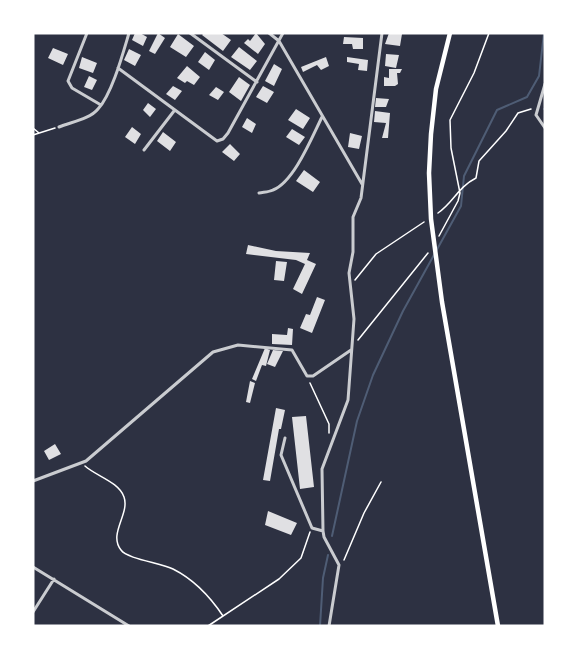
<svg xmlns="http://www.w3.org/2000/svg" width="578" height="659" viewBox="0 0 578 659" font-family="'Work Sans',sans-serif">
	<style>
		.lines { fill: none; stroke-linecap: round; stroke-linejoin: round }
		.stream { stroke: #4f5d75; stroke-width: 2 }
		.building { fill: #e0e0e3 }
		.path { stroke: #fff; stroke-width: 1.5 }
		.minor { stroke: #caccd0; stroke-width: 3 }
		.secondary { stroke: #fff; stroke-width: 4.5 }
	</style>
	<rect width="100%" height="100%" fill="#2d3142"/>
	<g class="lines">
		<path class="stream" d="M544,109H545
			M332,536L357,421L373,375L403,311L461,206L464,176L497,110L527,97L539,76L544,33
			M320,626L323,578L328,555"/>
	</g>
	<path class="building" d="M135,33H140L147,37L143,46L132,40Z
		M158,33L165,38L155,54L149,51Z
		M204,33H221L231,40L223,51L202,35Z
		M256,33L265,44L258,54L244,43L248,39L250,41Z
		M389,33L402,34L400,46L385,44Z
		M178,34L194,46L186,57L170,47Z
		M344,37L363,38V49H353L352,44H343Z
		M239,47L257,61L250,70L231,57Z
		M53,48L68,54L63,65L48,58Z
		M129,49L141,55L135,66L124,60Z
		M205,52L215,60L209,70L198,62Z
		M386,54L399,55L396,68L385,66Z
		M82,57L97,63L93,73L79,68Z
		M326,57L329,66L321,70L317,65L303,72L301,67Z
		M347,57L368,60L367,71L358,70L359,64L347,62Z
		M274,64L282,69L274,86L265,81Z
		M187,66L200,77L194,85L187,81L185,83L177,78Z
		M389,69H402L400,73H397L398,84L395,86H384V77L389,78Z
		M89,76L97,80L92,90L84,87Z
		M239,77L250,85L241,101L229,92Z
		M173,86L182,91L175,100L166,94Z
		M263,86L274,92L267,103L256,97Z
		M216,87L224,92L218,100L209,95Z
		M376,98L389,99L386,107H375Z
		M148,103L156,109L150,117L143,110Z
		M296,109L310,118L303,129L288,120Z
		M375,111L390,113L388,138H382L386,123L374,122Z
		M247,118L256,124L252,133L242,127Z
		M132,127L141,134L135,144L125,137Z
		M292,129L305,137L299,145L286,137Z
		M163,132L176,142L170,151L157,141Z
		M350,133L362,136L359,149L348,147Z
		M230,144L240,154L234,161L222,152Z
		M304,170L320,182L313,192L296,181Z
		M248,245L276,251L310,253L307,260L316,264L302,294L293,289L305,264L296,260L246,254Z
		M276,261L287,262L284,281L274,280Z
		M317,297L325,300L312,333L300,328L306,314L310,315Z
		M288,328L293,329L292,345L272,344V334L287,335Z
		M265,348L270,350L266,366L262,365L256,381L252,379Z
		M273,350L283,351L275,367L267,364Z
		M250,381L255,383L250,403L246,402Z
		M276,408L285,410L281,429H279L270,481L263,480Z
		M306,416L314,487L300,489L292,417Z
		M55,444L61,454L49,460L44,451Z
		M268,511L297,523L291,535L265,525Z"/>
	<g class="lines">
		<path class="path" d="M33,128L39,133
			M33,135L55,128
			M438,213C453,203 458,187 476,178L479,161L506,131L518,113L531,109
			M439,236L458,201L460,193L451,148L450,120L474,73L489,33
			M355,280L376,254L424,222
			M358,340L428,253
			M310,383L329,424V433
			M85,466C96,476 119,482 124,497C130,514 108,534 121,550C127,559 161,563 173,569C193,579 211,598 223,616
			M344,560L364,513L381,482
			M208,626L279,579L301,558L310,532"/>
		<path class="minor" d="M87,33L68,81L72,88L101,105
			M190,33L257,82
			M269,33L279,41L362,184
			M118,68L217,141L223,139L228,133L283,33
			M545,84L536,115L545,128
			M59,127C71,122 90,119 98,109C112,94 123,53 129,33
			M144,150L174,111
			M259,193C264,192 269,192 273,190C294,182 312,137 322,117
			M285,438L281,455L312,528L323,531L324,537L339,565L329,626
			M33,481L86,461L213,352L238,345L292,350L307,376H313L351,350
			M323,531L322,469L348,400L354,319L349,273L353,252V217L361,198L382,33
			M33,567L129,626
			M33,612L54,579"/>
		<path class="secondary" d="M450,33L436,89L431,134L429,173L431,219L442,302L498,626"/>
	</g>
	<rect width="578" height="659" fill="none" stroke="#ffffff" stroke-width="69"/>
</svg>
